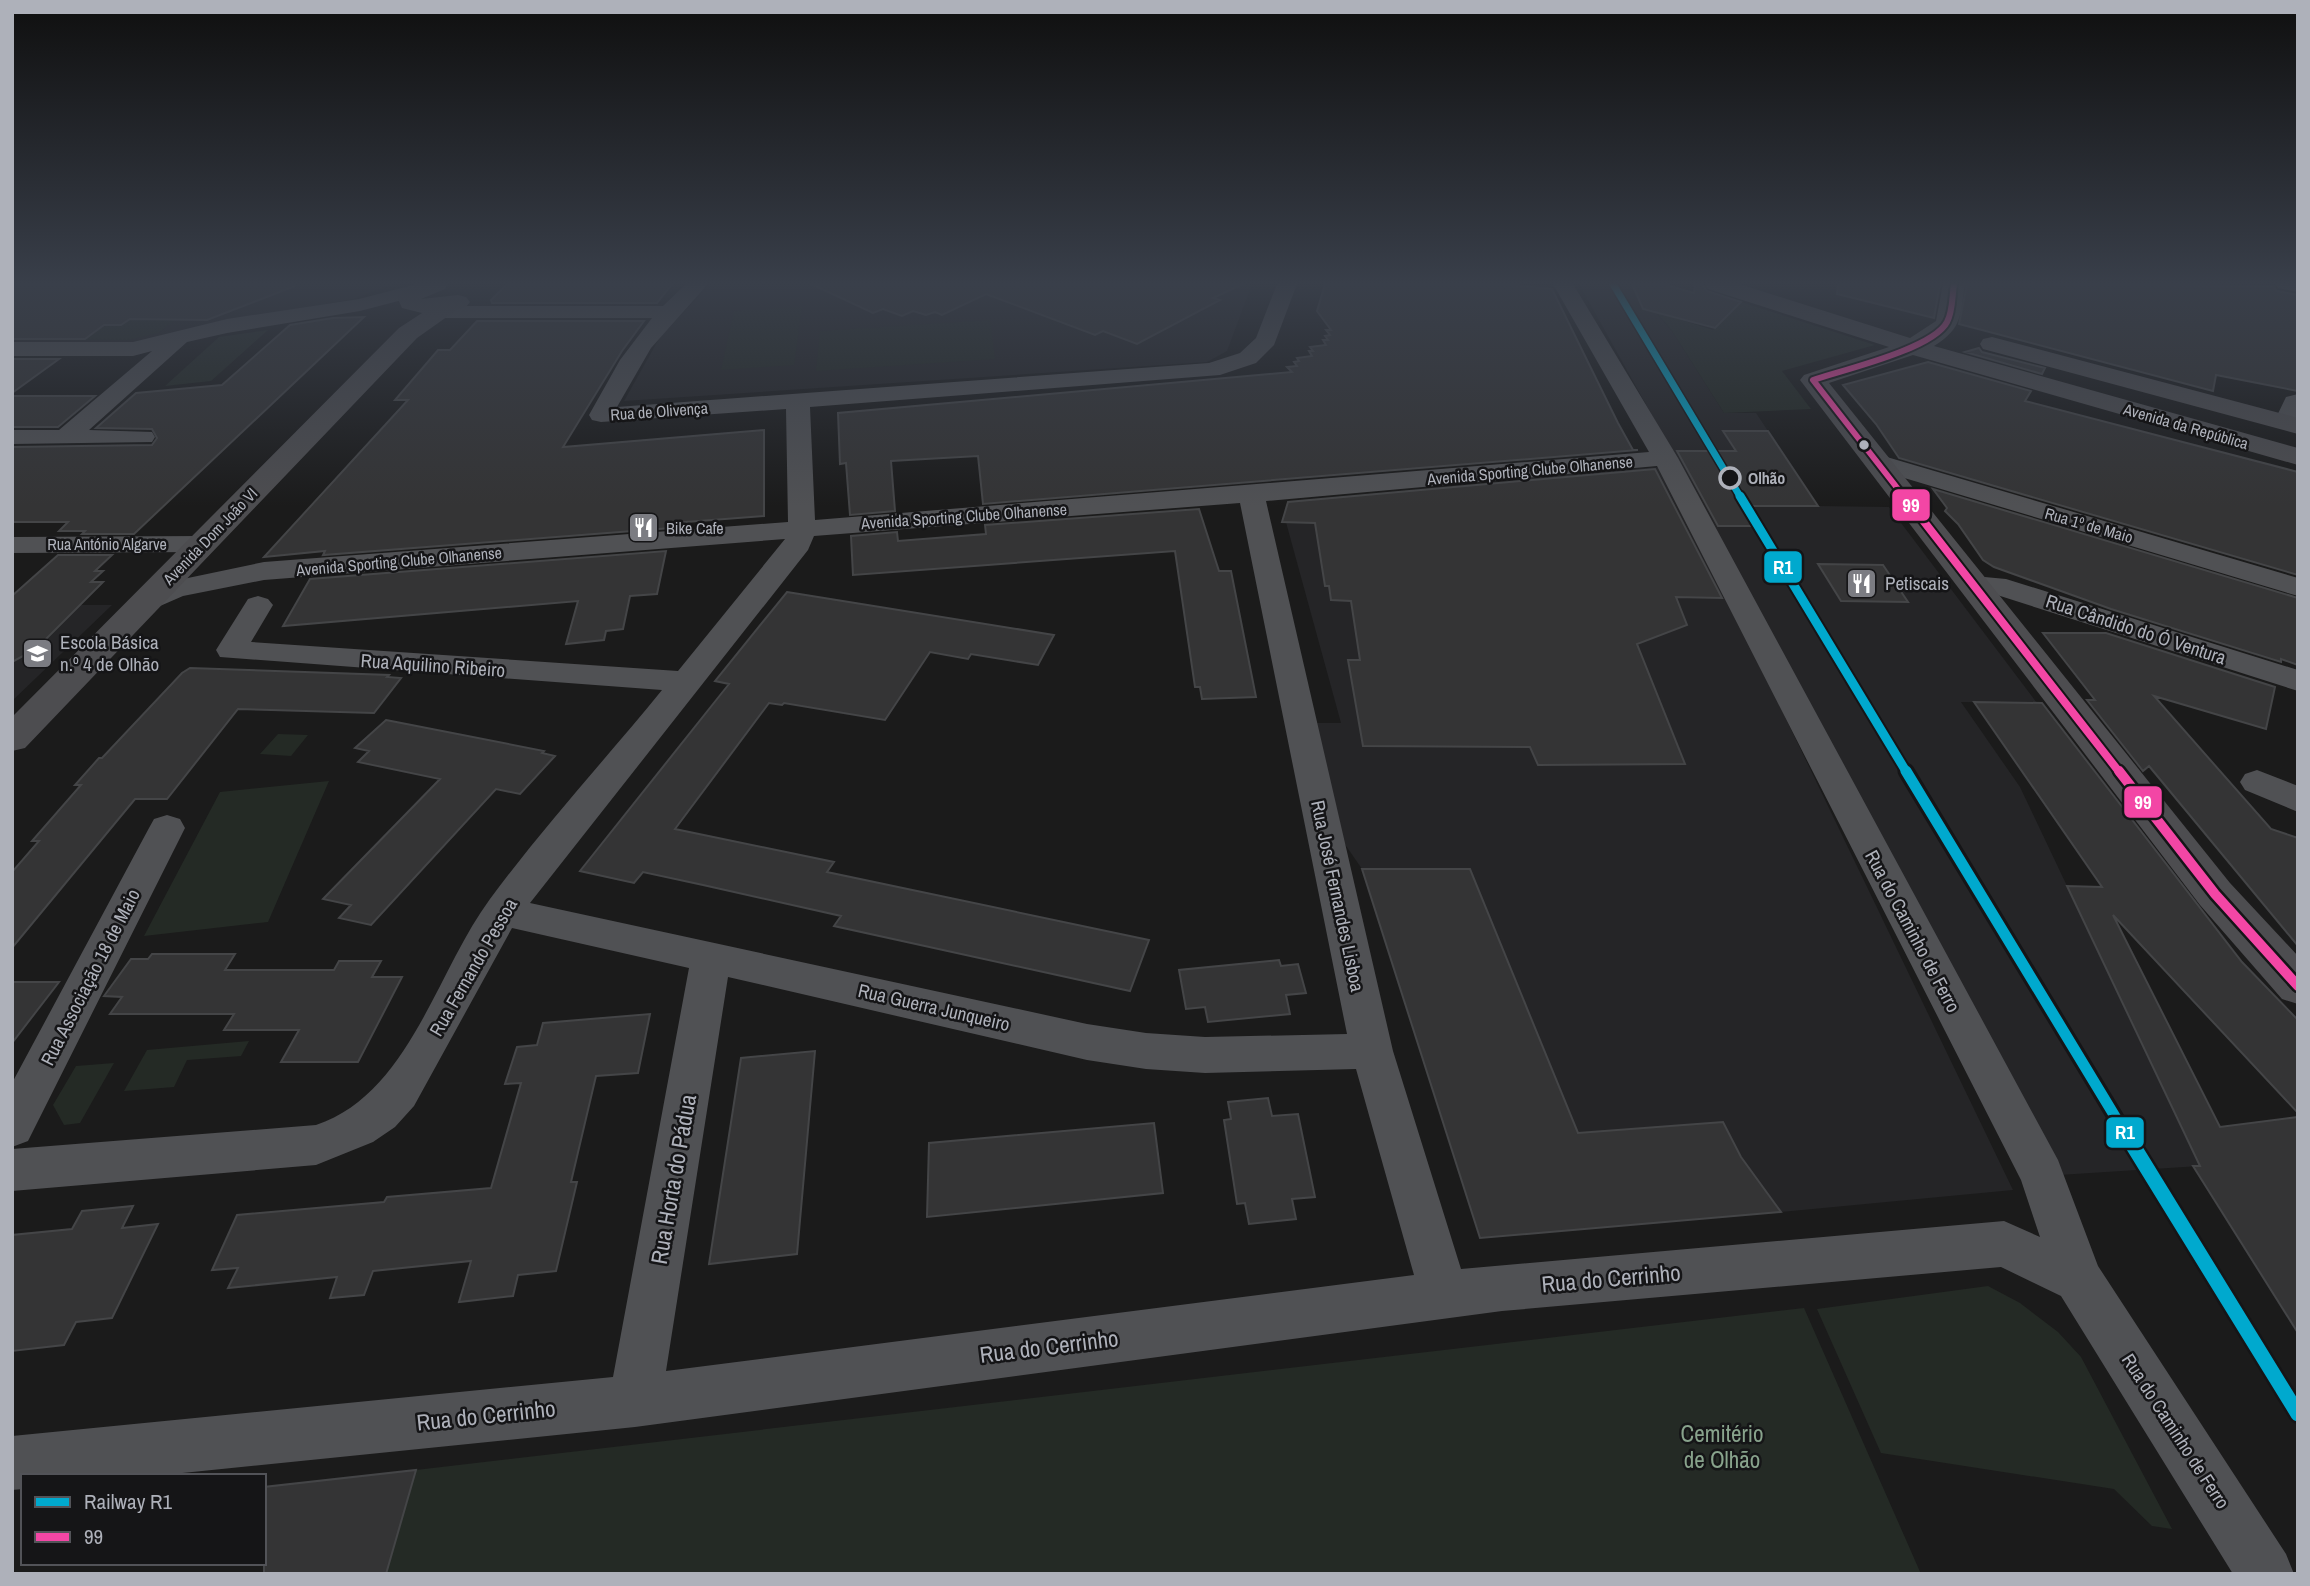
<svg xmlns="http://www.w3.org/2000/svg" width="2310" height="1586" viewBox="0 0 2310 1586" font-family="'Archivo Narrow',sans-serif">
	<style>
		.built { fill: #252527 }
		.green { fill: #242a25 }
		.building { fill: #343435; stroke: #444547; stroke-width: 2 }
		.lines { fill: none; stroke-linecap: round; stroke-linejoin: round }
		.minor { fill: #505154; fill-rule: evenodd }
		.major { fill: #4d4d50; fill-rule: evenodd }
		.bus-1-far2-casing { stroke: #151517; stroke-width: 10 }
		.bus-1-far1-casing { stroke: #151517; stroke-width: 12 }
		.bus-1-casing { stroke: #151517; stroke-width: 15 }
		.bus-1-far2 { stroke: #f346a5; stroke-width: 6 }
		.bus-1-far1 { stroke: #f346a5; stroke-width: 8 }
		.bus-1 { stroke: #f346a5; stroke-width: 10 }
		.rail-1-far3-casing { stroke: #151517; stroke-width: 10 }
		.rail-1-far2-casing { stroke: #151517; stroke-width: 13 }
		.rail-1-far1-casing { stroke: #151517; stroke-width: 17 }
		.rail-1-casing { stroke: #151517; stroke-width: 20 }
		.rail-1-far3 { stroke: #00a9ce; stroke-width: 7 }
		.rail-1-far2 { stroke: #00a9ce; stroke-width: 9 }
		.rail-1-far1 { stroke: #00a9ce; stroke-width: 11 }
		.rail-1 { stroke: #00a9ce; stroke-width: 15 }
		.bus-dot { fill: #aeb1ba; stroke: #151517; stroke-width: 2.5 }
		.stop-dot { fill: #151517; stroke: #aeb1ba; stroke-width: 3.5 }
		.labels { text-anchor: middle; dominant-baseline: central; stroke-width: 5; stroke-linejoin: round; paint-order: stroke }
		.far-street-label { font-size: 16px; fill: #aeb1ba; stroke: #151517 }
		.far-stop-label { font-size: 16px; font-weight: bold; fill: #aeb1ba; stroke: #151517; text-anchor: start }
		.far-poi-label { font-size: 16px; fill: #aeb1ba; stroke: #151517; text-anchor: start }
		.poi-label { font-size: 19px; fill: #aeb1ba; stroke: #151517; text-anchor: start }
		.street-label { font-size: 19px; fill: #aeb1ba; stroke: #151517 }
		.near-street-label { font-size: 23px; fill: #aeb1ba; stroke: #151517 }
		.near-park-label { font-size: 23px; fill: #88a38c; stroke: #151517 }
		.line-badge { stroke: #151517; stroke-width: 2.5 }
		.badge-label { font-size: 19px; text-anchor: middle; font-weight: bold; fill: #fff }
	</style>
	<rect width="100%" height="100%" fill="#1b1b1b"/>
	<path class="built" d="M12,284H393L353,299L230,321L128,344H12Z
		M710,284H1252L1227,351L1207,362L624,401L660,337Z
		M1579,284H1638L1634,287L1672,331L1724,413H1756L1818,506L1889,507L2037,703L1961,702L2020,787L2200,1166L2059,1175L1673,453Z
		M1660,467L1722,586L2013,1190L1781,1212L1741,1157L1723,1122L1578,1133L1470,869H1362L1344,843L1315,723H1341L1284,515L1286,507L1292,503L1529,497L1520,478Z
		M12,605H112L12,701Z"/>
	<path class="green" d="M1710,292L1875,345L1782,371L1811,409L1724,413L1672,331L1656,312L1713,330L1726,317L1693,306Z
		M802,307L794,365L721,370L734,311Z
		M130,319L175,320L158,333L128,340L12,339V325H121Z
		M990,320L995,359L816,371L820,331Z
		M268,330L211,381L165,386L219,337Z
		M278,734L308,735L291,756L260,754Z
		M329,781L268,922L144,936L220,792Z
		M249,1041L241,1056L187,1060L174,1087L124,1091L147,1050Z
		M114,1063L80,1123L64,1125L53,1105L76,1066Z
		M1988,1286L2020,1303L2058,1332L2081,1357L2172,1529L2152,1526L2114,1489L1881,1453L1817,1309Z
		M1804,1308L1921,1574H386L416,1470Z"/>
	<path class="building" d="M12,284H295V286L207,320L130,319L121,325H104L85,339H12Z
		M507,284H672L657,303H492L491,300Z
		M811,284H1243L1213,298L1220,300L1137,344L1103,331L1095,335L986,294L942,315L935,312L926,315L913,311L902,316L883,309L873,313Z
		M1325,284H1503L1552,289L1618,423L1633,450H1638L983,504L978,456L891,461L895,511L850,515L846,463L840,464L838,413L1292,372L1287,367L1297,366L1294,362L1299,361L1297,358L1312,356L1309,351H1313L1310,347L1326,345L1323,340H1328L1325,336L1330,335L1326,330H1331L1317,311Z
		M1632,284H1663L1694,293L1695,284H1702L1707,291L1741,302L1715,328L1643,309Z
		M1838,284H1940L1934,318L1837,294Z
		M1967,284L2273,286L2277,291L2298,295V391L2216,375L2213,391L1959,324Z
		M364,317L134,534H82L85,531H59L68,522H12V447L152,445L157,438L152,429L96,428L136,393L222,385L290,325L333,318Z
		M477,321H644L622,351L563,447L764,430V516L673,523L671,528L323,555L325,551L264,557L408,400H395L438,350H450Z
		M1979,348L1982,352L2045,368L2042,374L1965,352Z
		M12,359H59L12,393Z
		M1928,362L2031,391L2025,401L2298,472V575L1899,458L1876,424L1843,385Z
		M12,396H95L58,427H12Z
		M1723,431H1768L1818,506H1740L1752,526H1718L1677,451H1736Z
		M1655,469L1722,598L1676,597L1687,625L1637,644L1685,764L1538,765L1530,747L1363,746L1348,660H1360L1351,601L1331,600L1329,586H1325L1315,523L1282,522L1288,502Z
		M1933,489L2298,598V665L2281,659V662L2111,609L1994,567L1983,560L1958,524L1945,511L1947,508Z
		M1199,509L1219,571H1231L1256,697L1202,699L1200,687H1195L1175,551L853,575L851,536L897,532L898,541L986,534L985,525Z
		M666,551L657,594L630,596L623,629L606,631L604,640L566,644L578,601L283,626L310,579Z
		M58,555H112L95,571H103L91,582H103L36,649L12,662V596Z
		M1818,564L1883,565L1908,602L1841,601Z
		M787,592L1054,635L1038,665L971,654L968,659L930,652L885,720L784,703L782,705L769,703L675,829L834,862L827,872L1149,940L1130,991L834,926L841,916L703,885L643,872L634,883L580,871L721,694L729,684L715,681Z
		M2043,633H2106L2275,687L2266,729L2154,696L2271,829L2298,838V946L2149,766L2143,771L2087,700H2095Z
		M190,668L389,675L387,677L401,678L374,713L238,709L167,799H135L12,948V872L39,841H32L81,785H75L99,758H102L182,673Z
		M1974,702L2042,703L2242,962L2298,1020V1113L2113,915L2220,1127L2298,1117V1333L2193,1166H2200L2067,886L2102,887Z
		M386,720L544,751L542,753L555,756L520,794L496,789L371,925L339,918L351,905L323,899L440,779L358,762L369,751L355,748Z
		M1362,869H1470L1578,1133L1723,1122L1741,1157L1781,1212L1480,1238Z
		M152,954H235L225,970H334L339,961H381L372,977H402L358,1062H281L299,1030H224L234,1014H110L122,997L104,996L131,959H148Z
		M1279,960L1281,966L1298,964L1306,993L1286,995L1290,1014L1208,1022L1205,1007L1186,1009L1179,970Z
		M12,982H59L12,1043Z
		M650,1014L638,1073L596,1076L571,1182H577L556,1271L518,1275L513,1296L459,1302L471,1261L373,1271L364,1295L330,1298L337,1277L228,1288L238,1268L212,1270L237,1215L384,1202L387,1197L491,1188L521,1083L505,1084L517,1047L537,1045L543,1023Z
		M815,1051L797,1254L709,1264L741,1058Z
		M1268,1098L1272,1116L1298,1114L1315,1197L1292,1199L1296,1219L1249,1224L1245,1203L1237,1204L1224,1120L1231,1119L1228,1102Z
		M1154,1123L1163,1193L927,1217L929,1143Z
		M133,1206L122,1228L158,1224L112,1318L76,1322L64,1345L12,1351V1235L72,1229L82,1211Z
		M416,1470L386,1574H264V1487Z"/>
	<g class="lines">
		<path class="minor" d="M417,284L425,286L428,290L425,294L360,311L227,333L187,342L89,430L152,432L155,437L152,442L12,444V430H59L152,351L133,356H12V342H133L227,319L359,299Z
			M686,284H708L651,348L617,407L1209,363L1240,353L1256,338L1277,284H1297L1274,345L1256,363L1220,375L810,407L815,520L1649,452L1553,284H1573L1678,458L2058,1160L2098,1266L2286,1554L2294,1574H2233L2061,1296L2001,1267L1502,1311L635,1427L153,1476H23V1489L12,1490V1436L613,1377L689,968L512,928L414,1106L395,1127L373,1142L316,1165L12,1191V1149L316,1125C409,1094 436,972 490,899C543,827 605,760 662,690L220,657L216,650L248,599L258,596L268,599L273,605L251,642L678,671L785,539L264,580L183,596L144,613L134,610L129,604L134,598L164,583L264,562L788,522L786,409L601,422L592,420L589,415L620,360L652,318H440L432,317L429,312L432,307L440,306H663ZM1657,466L2021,1180L2040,1237L2004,1221L1461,1269L1393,1051L1266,501ZM1240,503L1347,1034L1205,1037L1146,1033L1087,1024L530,903L808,550L814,536ZM728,977L1087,1060L1146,1069L1205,1073L1356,1069L1414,1275L666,1371Z
			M2275,284H2298V292L2278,288Z
			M2298,394V423L2295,427L2286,429L2277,427L2274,422L2286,397Z
			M1880,455L2298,578V596L1871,468L1867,463L1871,458Z
			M203,536L213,538L217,544L213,550L203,552L12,553V537Z
			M1974,576L2006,579L2298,670V691L1994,594L1964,591L1959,585L1964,579Z
			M2257,770L2298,786V812L2245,790L2240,782L2245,774Z
			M167,815L180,819L185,828L28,1141L12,1147V1083L149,828L154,819Z"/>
		<path class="major" d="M414,284H448L445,289L421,299L458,295L466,297L470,302L466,307L458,309L417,338L25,748L12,751V717L399,328L422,313L402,308L397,297Z
			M1705,284H1739L1910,338L1936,321L1943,284H1965C1960,315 1963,328 1934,346L2298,448V465L1913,355L1829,383L2230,883L2298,956V1004L2282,999L2200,905L1800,380L1804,375L1889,347L1708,289Z
			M1992,337L2298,418V434L1983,349L1980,344L1983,339Z"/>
		<defs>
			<path id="bus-1-far2" d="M1905,498L1813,380C1843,370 1933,349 1947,322C1953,311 1952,296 1954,284"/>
			<path id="bus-1-far1" d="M1904,496L2120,773"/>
			<path id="bus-1" d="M2119,771L2215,894L2298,986"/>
		</defs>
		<use href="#bus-1-far2" class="bus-1-far2-casing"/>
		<use href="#bus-1-far1" class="bus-1-far1-casing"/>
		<use href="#bus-1" class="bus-1-casing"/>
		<use href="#bus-1-far2" class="bus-1-far2"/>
		<use href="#bus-1-far1" class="bus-1-far1"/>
		<use href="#bus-1" class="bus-1"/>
		<defs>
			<path id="rail-1-far3" d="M1613,284L1741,498"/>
			<path id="rail-1-far2" d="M1740,496L1907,773"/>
			<path id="rail-1-far1" d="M1906,771L2122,1128"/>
			<path id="rail-1" d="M2121,1126L2298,1414"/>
		</defs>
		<use href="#rail-1-far3" class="rail-1-far3-casing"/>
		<use href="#rail-1-far2" class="rail-1-far2-casing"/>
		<use href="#rail-1-far1" class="rail-1-far1-casing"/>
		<use href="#rail-1" class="rail-1-casing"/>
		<use href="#rail-1-far3" class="rail-1-far3"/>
		<use href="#rail-1-far2" class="rail-1-far2"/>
		<use href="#rail-1-far1" class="rail-1-far1"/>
		<use href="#rail-1" class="rail-1"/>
	</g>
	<linearGradient id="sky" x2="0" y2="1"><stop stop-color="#0f0f0f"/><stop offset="0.56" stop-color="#393f4a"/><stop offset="1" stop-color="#393f4a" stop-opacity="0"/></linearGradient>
	<rect width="2310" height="506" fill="url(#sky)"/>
	<defs>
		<symbol id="restaurant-square" viewBox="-11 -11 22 22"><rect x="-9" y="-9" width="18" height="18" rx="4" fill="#7b7c82" stroke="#151517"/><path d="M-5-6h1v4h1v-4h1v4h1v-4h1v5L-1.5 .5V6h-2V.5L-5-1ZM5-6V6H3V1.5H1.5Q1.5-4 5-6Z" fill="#fff"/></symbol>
		<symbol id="school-square" viewBox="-11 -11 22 22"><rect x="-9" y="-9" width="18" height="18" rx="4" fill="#7b7c82" stroke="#151517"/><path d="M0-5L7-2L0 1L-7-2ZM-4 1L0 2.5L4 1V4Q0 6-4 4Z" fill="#fff"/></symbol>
	</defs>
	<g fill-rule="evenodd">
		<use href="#restaurant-square" x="626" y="510" width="35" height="35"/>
		<use href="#restaurant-square" x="1844" y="566" width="35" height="35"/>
		<use href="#school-square" x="20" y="636" width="35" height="35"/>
	</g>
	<circle class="bus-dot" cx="1864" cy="445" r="6"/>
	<circle class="stop-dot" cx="1730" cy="478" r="10"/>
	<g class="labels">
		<g class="far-street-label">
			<text transform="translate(659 411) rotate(-4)">Rua de Olivença</text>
			<text transform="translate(2186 426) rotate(16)">Avenida da República</text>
			<text transform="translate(1530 470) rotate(-5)">Avenida Sporting Clube Olhanense</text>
			<text transform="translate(964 516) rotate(-4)">Avenida Sporting Clube Olhanense</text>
			<text transform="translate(2089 525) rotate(16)">Rua 1º de Maio</text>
			<text transform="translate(210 536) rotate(-46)">Avenida Dom João VI</text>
			<text x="107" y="544">Rua António Algarve</text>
			<text transform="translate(399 561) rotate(-5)">Avenida Sporting Clube Olhanense</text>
		</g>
		<g class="far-stop-label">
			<text x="1748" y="478">Olhão</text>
		</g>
		<g class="far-poi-label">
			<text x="666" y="528">Bike Cafe</text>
		</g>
		<g class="poi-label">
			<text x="1885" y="583">Petiscais</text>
			<text x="60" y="642">Escola Básica<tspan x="60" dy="22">n.º 4 de Olhão</tspan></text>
		</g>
		<g class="street-label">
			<text transform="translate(2136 629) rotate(18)">Rua Cândido do Ó Ventura</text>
			<text transform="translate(433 665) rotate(4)">Rua Aquilino Ribeiro</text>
			<text transform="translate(1338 896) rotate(78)">Rua José Fernandes Lisboa</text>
			<text transform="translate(1913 931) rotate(62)">Rua do Caminho de Ferro</text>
			<text transform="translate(473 967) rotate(-60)">Rua Fernando Pessoa</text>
			<text transform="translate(90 977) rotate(-63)">Rua Associação 18 de Maio</text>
			<text transform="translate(934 1007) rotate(13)">Rua Guerra Junqueiro</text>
			<text transform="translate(2176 1431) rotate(57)">Rua do Caminho de Ferro</text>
		</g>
		<g class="near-street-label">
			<text transform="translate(673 1179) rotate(-80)">Rua Horta do Pádua</text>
			<text transform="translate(1611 1278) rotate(-5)">Rua do Cerrinho</text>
			<text transform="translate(1049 1346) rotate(-7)">Rua do Cerrinho</text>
			<text transform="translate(486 1415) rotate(-6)">Rua do Cerrinho</text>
		</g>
		<g class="near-park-label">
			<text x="1722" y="1433">Cemitério<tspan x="1722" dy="26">de Olhão</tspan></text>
		</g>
	</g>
	<g class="line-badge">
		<rect x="1891" y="488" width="40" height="34" rx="7" fill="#f346a5"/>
		<rect x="1763" y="550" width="40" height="34" rx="7" fill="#00a9ce"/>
		<rect x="2123" y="785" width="40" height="34" rx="7" fill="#f346a5"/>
		<rect x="2105" y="1116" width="40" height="33" rx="7" fill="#00a9ce"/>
	</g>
	<g class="badge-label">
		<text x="1911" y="512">99</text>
		<text x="1783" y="574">R1</text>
		<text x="2143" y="809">99</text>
		<text x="2125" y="1139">R1</text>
	</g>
	<rect width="2310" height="1586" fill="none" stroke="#aeb1ba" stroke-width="28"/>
	<rect x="21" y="1474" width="245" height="91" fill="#151517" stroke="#525358" stroke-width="2"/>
	<rect x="35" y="1497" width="35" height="10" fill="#00a9ce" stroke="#525358" stroke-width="2"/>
	<text x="84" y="1509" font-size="21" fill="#aeb1ba">Railway R1</text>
	<rect x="35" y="1532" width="35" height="10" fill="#f346a5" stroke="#525358" stroke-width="2"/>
	<text x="84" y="1544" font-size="21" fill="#aeb1ba">99</text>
</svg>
